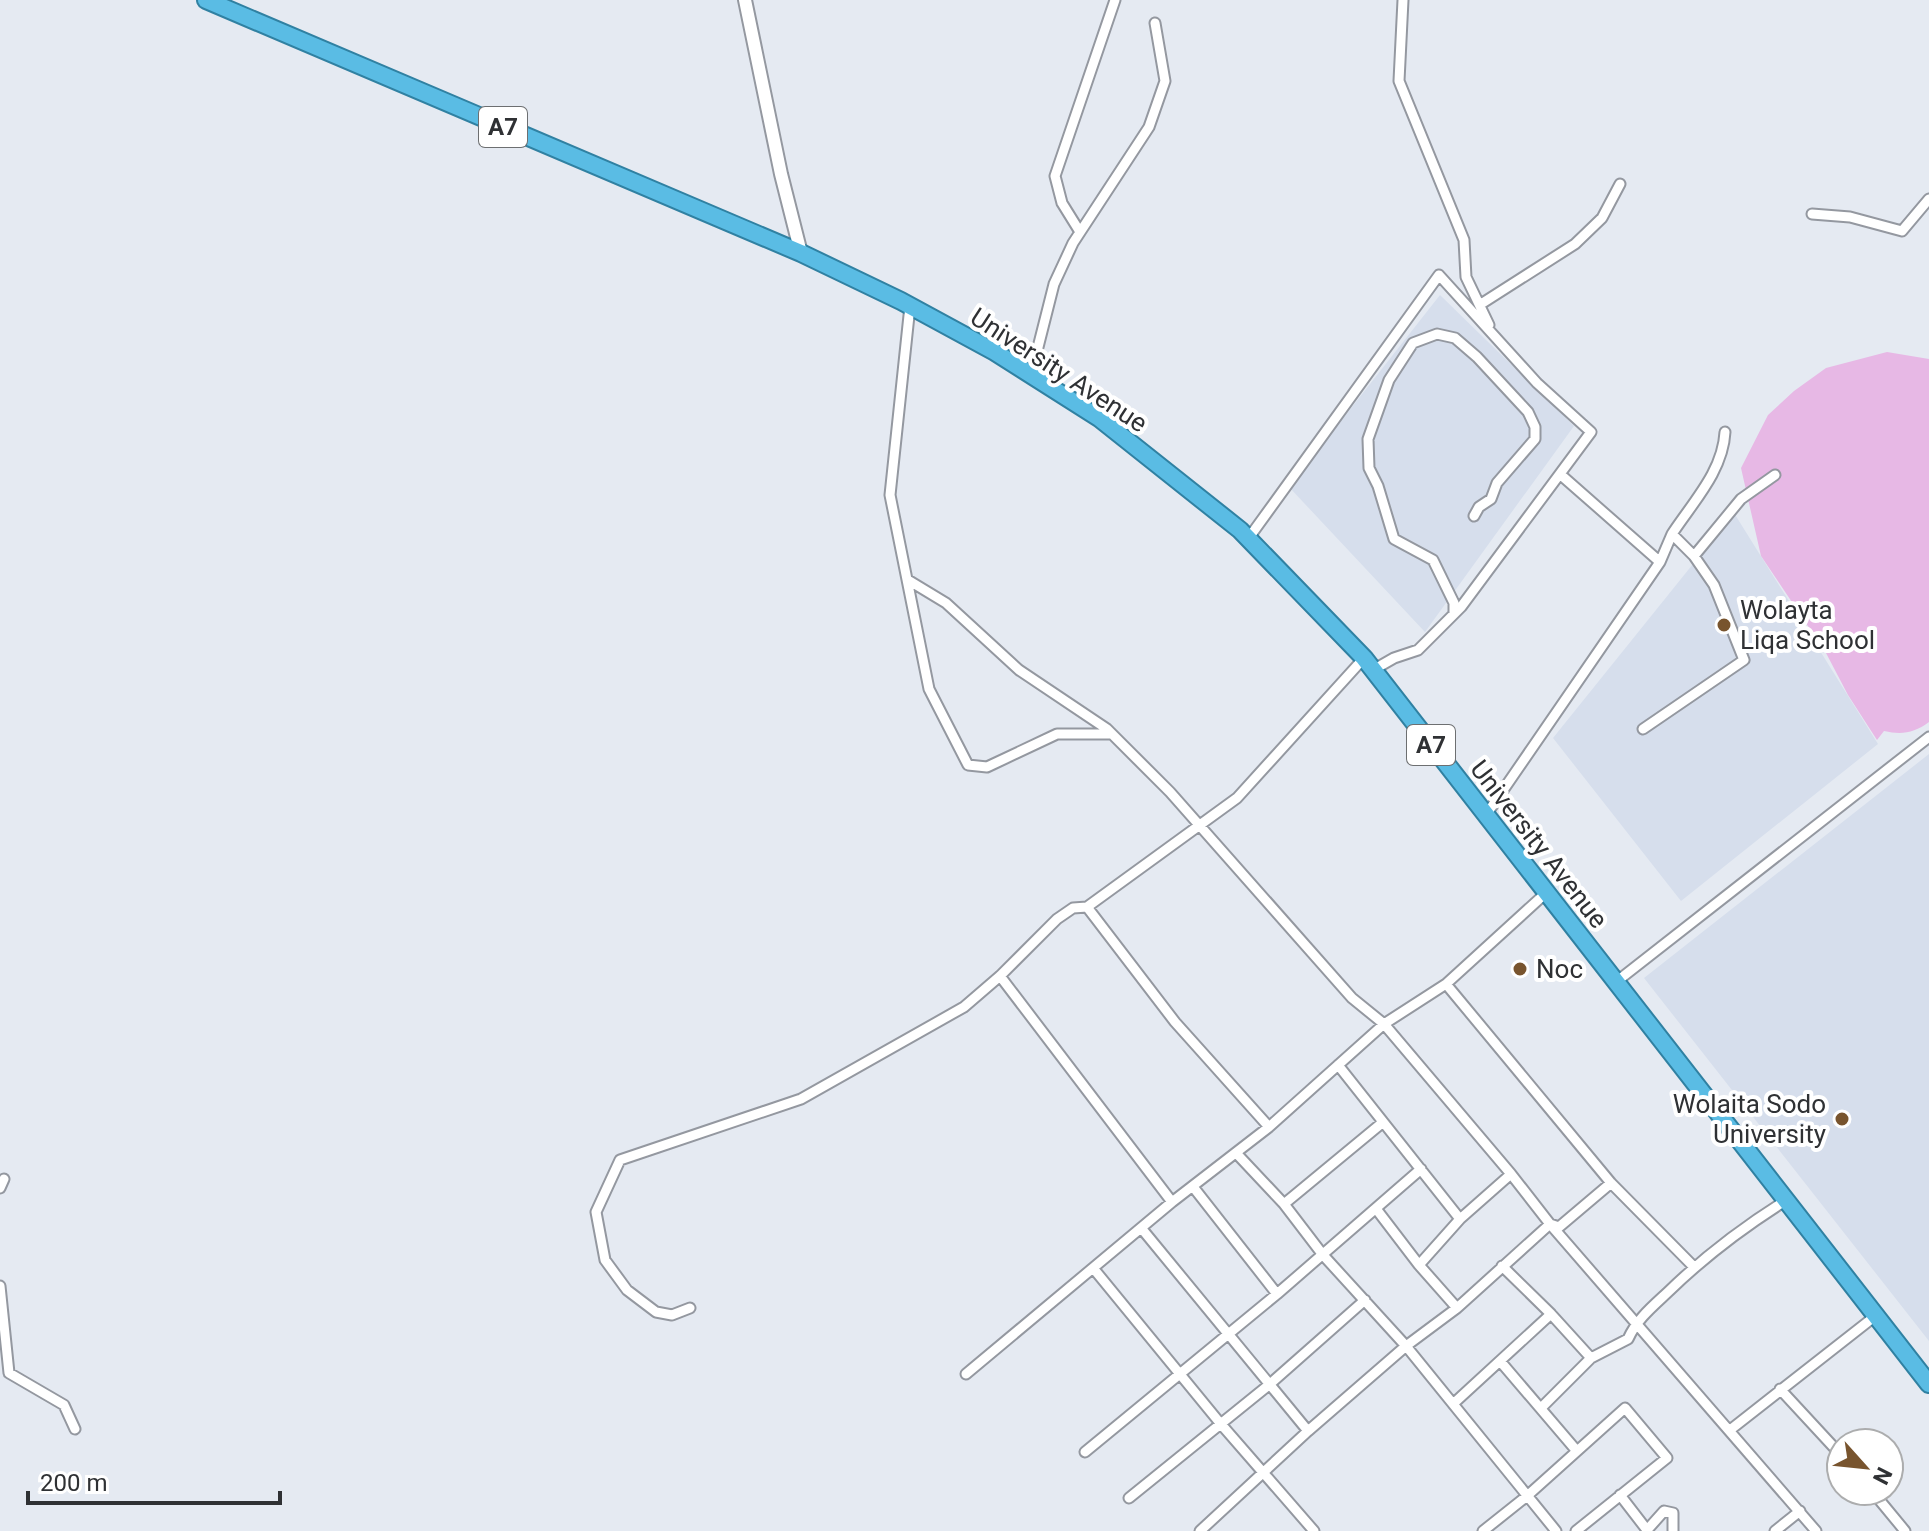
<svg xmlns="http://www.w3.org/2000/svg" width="1929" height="1531" viewBox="0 0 1929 1531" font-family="Roboto,sans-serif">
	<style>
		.built { fill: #d6deec }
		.green { fill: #e7b8e5 }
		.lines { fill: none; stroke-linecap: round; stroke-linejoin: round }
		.minor-casing { stroke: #9498a0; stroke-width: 13 }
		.tertiary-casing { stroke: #9498a0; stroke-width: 16 }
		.trunk-casing { stroke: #3081a2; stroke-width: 20 }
		.minor { stroke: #fff; stroke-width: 9 }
		.tertiary { stroke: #fff; stroke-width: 12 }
		.trunk { stroke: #5abce4; stroke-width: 16 }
		.poi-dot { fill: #78542e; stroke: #fff; stroke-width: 3 }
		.labels { text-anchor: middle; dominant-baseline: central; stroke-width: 8; stroke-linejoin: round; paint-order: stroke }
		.shield { fill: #fff; stroke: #6d6f71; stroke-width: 2 }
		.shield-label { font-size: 24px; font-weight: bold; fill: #2f3134 }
		.street-label { font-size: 26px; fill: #2f3134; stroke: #fff }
		.poi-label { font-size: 26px; fill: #2f3134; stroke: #fff; text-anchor: start }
	</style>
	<rect width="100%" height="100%" fill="#e5eaf2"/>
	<path class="built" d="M1440,295L1574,426L1425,632L1289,487Z
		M1734,513L1878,744L1681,901L1553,738Z
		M1929,754V1341L1644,978Z"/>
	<path class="green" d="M1887,352L1929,359V722C1914,733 1902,735 1884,731L1877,740L1848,695L1826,653L1761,556L1741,468L1768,415L1794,391L1826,368Z"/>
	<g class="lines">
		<defs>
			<path id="minor" d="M1403,0L1399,81L1464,240L1466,277L1489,325
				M1812,214L1850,217L1902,231L1929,199
				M1080,232L1062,203L1055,176L1115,0
				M1481,304L1575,244L1602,218L1620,184
				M910,306L890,495L929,689L968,765L987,767L1057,734H1111
				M1031,375L1054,284L1073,243L1149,127L1165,81L1155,23
				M1672,534C1693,502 1723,471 1725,432
				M1248,539L1439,275L1537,383L1591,432L1461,607L1418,650L1394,658L1373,670
				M1660,562L1672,534L1694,556L1741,499L1775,475
				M908,580L946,603L1019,670L1107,729L1170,792L1352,998L1384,1024L1511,1174L1550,1224L1816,1531
				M1454,613V603L1433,560L1394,539L1378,486L1369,468L1368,439L1389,380L1413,343L1437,334L1455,338L1477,357L1528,412L1535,427V439L1497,483L1491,499L1479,507L1474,516
				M1643,729L1744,660L1714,585L1694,556
				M1486,815L1660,562L1561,475
				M1087,907L1175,1022L1269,1127
				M1000,976L1172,1202
				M1616,982L1929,737
				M1446,984L1611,1183L1694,1267
				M1338,1065L1460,1219L1511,1174
				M1237,1154L1284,1204L1323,1255L1406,1346L1556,1531
				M0,1188L4,1179
				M1194,1188L1277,1294
				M1284,1204L1382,1123
				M1377,1210L1419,1265L1457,1308
				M1142,1229L1308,1431
				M1419,1265L1460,1219
				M1502,1266L1551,1314L1591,1358
				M1093,1268L1220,1423L1314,1531
				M0,1286L9,1373L64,1405L75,1429
				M690,1308L672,1315L656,1312L627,1290L605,1260L596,1212L620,1160L801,1099L964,1007L1000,976L1057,919L1073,908L1087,907L1237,798L1364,658
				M1500,1361L1576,1450
				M966,1374L1172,1202L1269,1127L1384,1024L1446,984L1547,892
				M1780,1389L1841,1455
				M1453,1404L1551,1314
				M1542,1407L1591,1358L1628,1339C1637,1319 1652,1307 1668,1292C1704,1257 1742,1228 1785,1201
				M1730,1430L1874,1317
				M1085,1452L1277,1294L1421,1169
				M1872,1491L1905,1531
				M1620,1495L1647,1530L1664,1511L1673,1513V1531
				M1129,1498L1270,1384L1365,1300
				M1200,1531L1308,1431L1406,1346L1457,1308L1550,1224L1559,1227L1611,1183
				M1483,1531L1527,1496L1625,1408L1667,1458L1576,1531
				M1775,1531L1800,1511"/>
			<path id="tertiary" d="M745,0L781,174L801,253"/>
			<path id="trunk" d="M206,0L801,253L901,301L995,352L1099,418L1240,530L1364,658L1929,1384"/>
		</defs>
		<use href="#minor" class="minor-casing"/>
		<use href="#tertiary" class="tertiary-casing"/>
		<use href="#trunk" class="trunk-casing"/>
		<use href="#minor" class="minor"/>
		<use href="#tertiary" class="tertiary"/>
		<use href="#trunk" class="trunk"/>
	</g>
	<g class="poi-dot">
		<circle cx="1724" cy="625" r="8"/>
		<circle cx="1520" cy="969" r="8"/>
		<circle cx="1842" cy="1119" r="8"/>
	</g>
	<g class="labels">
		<g class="shield">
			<rect x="479" y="107" width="48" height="40" rx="6"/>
			<rect x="1407" y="725" width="48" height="40" rx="6"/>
		</g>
		<g class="shield-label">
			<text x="503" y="127">A7</text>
			<text x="1431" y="745">A7</text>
		</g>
		<g class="street-label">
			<text transform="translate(1059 370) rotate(33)">University Avenue</text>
			<text transform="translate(1539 844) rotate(52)">University Avenue</text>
		</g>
		<g class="poi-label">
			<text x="1740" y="610">Wolayta<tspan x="1740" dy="30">Liqa School</tspan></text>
			<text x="1536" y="969">Noc</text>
			<text x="1826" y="1104" text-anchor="end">Wolaita Sodo<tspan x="1826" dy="30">University</tspan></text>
		</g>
	</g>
	<g transform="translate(1865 1467) rotate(117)"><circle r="38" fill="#ffffff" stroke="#acadae" stroke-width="2"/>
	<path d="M0-6L14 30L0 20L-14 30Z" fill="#78542e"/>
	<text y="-12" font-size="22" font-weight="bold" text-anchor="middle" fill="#2f3134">N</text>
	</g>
	<path d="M28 1491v12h252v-12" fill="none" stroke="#2f3134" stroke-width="4"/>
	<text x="40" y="1491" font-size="24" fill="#2f3134" stroke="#ffffff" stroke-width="6" paint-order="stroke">200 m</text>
</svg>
